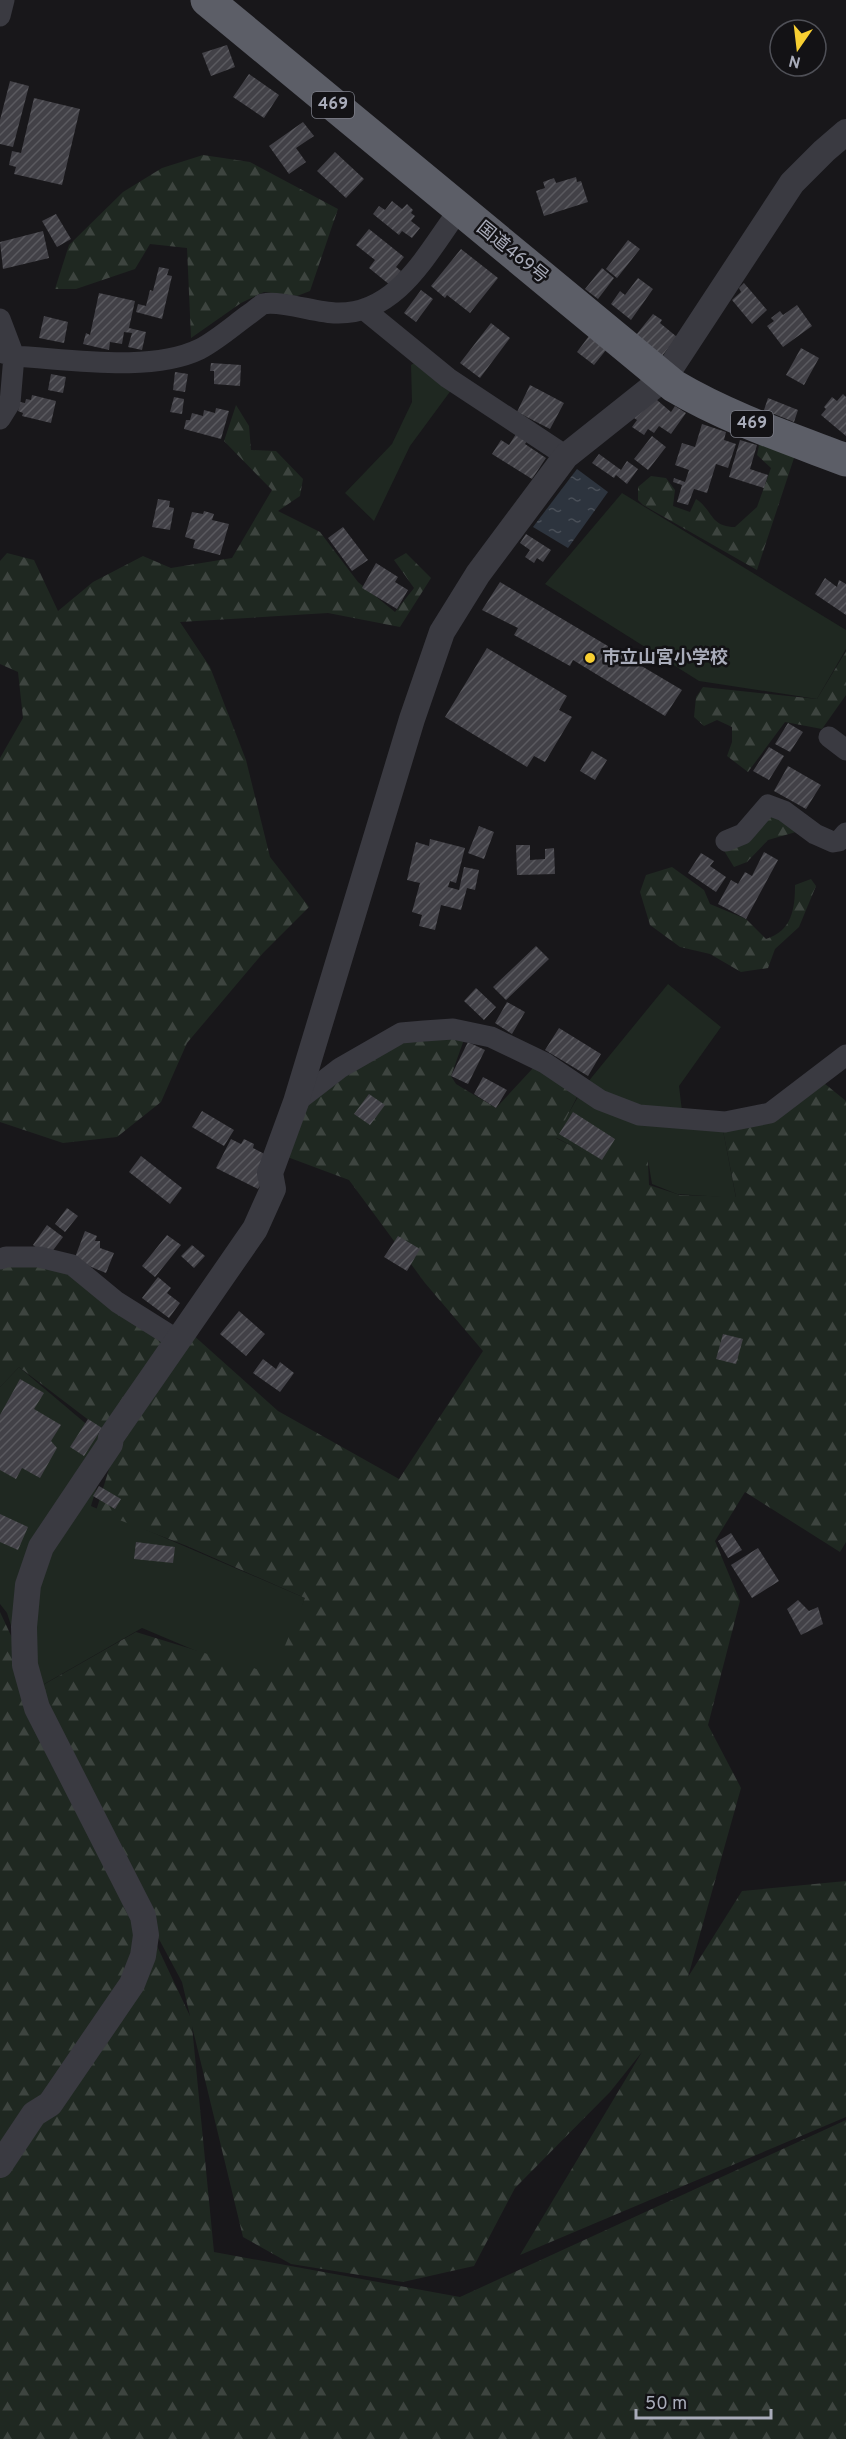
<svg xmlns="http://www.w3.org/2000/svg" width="846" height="2439" viewBox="0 0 846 2439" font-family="Overpass,'Noto Sans JP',sans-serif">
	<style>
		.grass { fill: #1f2821 }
		.forest { fill: url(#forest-firs); fill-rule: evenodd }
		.water { fill: url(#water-ripples) }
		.building { fill: url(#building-hatch) }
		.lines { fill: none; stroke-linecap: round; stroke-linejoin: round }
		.minor { stroke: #3a3a41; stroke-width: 21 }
		.tertiary { stroke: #3a3a41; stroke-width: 26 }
		.trunk { stroke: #5c5e67; stroke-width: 33 }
		.poi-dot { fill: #f8cf32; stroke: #131215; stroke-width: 2 }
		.labels { text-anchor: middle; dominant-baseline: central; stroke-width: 5; stroke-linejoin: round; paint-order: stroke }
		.shield { fill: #131215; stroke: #7c7e88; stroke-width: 1.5 }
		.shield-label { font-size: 16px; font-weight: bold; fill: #a9acba }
		.street-label { font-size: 18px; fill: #a9acba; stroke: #131215 }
		.poi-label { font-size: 18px; font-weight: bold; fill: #a9acba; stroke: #131215; text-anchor: start }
	</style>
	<defs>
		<pattern id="forest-firs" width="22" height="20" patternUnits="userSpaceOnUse" patternTransform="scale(1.5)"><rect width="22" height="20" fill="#1f2821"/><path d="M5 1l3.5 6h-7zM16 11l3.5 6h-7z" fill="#3d443f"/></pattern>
		<pattern id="water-ripples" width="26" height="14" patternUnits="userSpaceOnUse" patternTransform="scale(1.5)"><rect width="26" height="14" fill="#2d343e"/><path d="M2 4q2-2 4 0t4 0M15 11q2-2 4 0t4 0" fill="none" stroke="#494f58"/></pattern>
		<pattern id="building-hatch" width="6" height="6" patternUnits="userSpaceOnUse" patternTransform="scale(1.5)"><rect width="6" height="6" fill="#424147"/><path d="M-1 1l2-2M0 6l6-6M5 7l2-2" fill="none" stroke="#5a5a5f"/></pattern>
	</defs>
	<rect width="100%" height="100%" fill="#18171a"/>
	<path class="grass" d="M417,361L452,389L410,446L374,521L345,493L392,444L412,402L411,365Z
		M622,493L846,630V649L817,699L699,681L545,584Z
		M668,984L721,1027L679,1086L683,1119L722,1125L736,1198L677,1194L652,1184L648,1160L601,1162L555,1137L583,1088Z
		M19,1367L110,1444L91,1506L305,1598L274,1684L142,1628L32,1691L7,1613L0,1604V1387Z"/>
	<path class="forest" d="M203,155L250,162L338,209L310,291L297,296L264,292L241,303L191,338L187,248L150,244L135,269L76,289H55L69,245L123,192L162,168Z
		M236,405L249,426L251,450L276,451L303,479L300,496L278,511L320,532L358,582L395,612L414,588L394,560L406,553L431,578L400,627L328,613L180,622L210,667L246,760L270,857L309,907L263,953L187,1043L161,1102L117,1137L63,1143L0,1122V758L23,718L18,672L0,664V561L7,553L34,560L58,611L93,582L143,556L171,568L232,558L272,490L224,441Z
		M760,440L795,455L757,570L643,505L638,500V487L651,476L666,478L675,490L673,506L690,512L696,499C713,510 710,527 735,527L757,507L771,468L757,455Z
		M846,651V695L822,729L785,722L748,772L727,756L732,742V727L717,720L704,726L694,717L696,697L703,687L817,699Z
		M770,811L803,830L768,840L747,862L734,867L723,849Z
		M672,867L704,890L710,904L746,919L766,939C792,931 795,909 795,885L811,879L816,886L799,927L775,949L768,968L741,972L710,954L680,947L650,925L640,892L646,875Z
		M401,1033L466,1034L451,1076L456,1084L496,1108L534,1067L578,1095L556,1138L601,1161L611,1148L648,1160L649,1185L680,1195L736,1197L722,1125L819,1079L846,1101V1542L840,1552L745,1492L715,1541L740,1601L708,1725L741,1788L688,1977L742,1891L846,1881V2117L520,2255L642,2052L610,2092L515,2188L474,2266L403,2282L291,2264L243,2237L192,2026L214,2252L460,2297L846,2120V2439H0V1612L36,1689L136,1632L273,1674L305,1598L187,1546L96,1511L119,1437L192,1334L278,1411L399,1479L483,1351L425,1283L349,1180L282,1155L296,1102ZM117,1861L182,1982L190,2016Z
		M51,1264L111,1297L173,1351L111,1437L19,1367L0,1387V1266Z"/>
	<path class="water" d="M577,469L608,492L568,548L533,527Z"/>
	<path class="building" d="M227,45L235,67L211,76L202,53Z
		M249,74L279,95L264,118L233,97Z
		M10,81L29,86L13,147L0,144V120Z
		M34,98L80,109L62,185L14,174L16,167L9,165L12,151L21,153Z
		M303,122L314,136L296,148L306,162L289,174L269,146Z
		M335,152L364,179L346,198L317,171Z
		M576,177L577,182L581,181L588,202L544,216L536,191L545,188L543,182L554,178L556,183Z
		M392,201L402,209L407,204L413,210L411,213L415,216L411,221L420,228L412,238L402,231L399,235L373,214L379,206L385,210Z
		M56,214L71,239L57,247L42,221Z
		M369,229L404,257L396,267L401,271L390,285L369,268L375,260L356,245Z
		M43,231L49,258L3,269L0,242Z
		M628,240L640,249L617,278L606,269Z
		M461,249L498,278L470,313L447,295L445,298L431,286Z
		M159,267L169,269L167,275L172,276L162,319L136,312L138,304L146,306L150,290L153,291Z
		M602,268L614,278L598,299L585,289Z
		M638,278L653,289L631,320L611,304L620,291L625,295Z
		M744,283L767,310L752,324L732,300L741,292L739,288Z
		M421,290L433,299L416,322L404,313Z
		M99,293L135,301L129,328L146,332L142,350L128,347L132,333L124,332L122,344L110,342L109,350L83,344L86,333L90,335Z
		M797,305L812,326L783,347L767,326L774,321L771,318L780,311L783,315Z
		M653,314L662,320L660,323L677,337L662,356L636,335Z
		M44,316L68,322L64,343L39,338Z
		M491,323L510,338L480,378L460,363Z
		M589,336L606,350L594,365L577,352Z
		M801,348L819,358L804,385L786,375Z
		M211,363L241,365L240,386L214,384V371H210Z
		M175,372L188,374L185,392L173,390Z
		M51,374L66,377L63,393L48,390Z
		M530,385L564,403L550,429L517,412Z
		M650,394L671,412L675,406L686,413L671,434L659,426L654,433L648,429L644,435L632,427L637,420L634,418Z
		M843,394L846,397V436L821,415L826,409L824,407L832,397L837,401Z
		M32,395L56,401L51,423L22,416L23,413L18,411L20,402L25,403L26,399L31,400Z
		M174,397L184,399L182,414L170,412Z
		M768,398L798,410L794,422L764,410Z
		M216,408L229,411L221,439L184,429L186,420H190L192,413L203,416L204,410L215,413Z
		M702,424L726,432L724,440L736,444L728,468L716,464L707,493L694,489L688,505L677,502L682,485L673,482L674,478L685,482L689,470L675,465L682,443L695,447Z
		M516,434L527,441L525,444L546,458L532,479L492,454L501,440L509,445Z
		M652,436L666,447L648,470L634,459Z
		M740,440L757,445L750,469L768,475L764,488L729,477Z
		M599,454L621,470L627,461L638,469L627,484L616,475L614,478L592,463Z
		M158,499L170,501L169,507L174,508L170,530L152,527Z
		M204,511L214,514L212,520L229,524L220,555L193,548L195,540L185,537L192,512L203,514Z
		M343,527L368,560L352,571L328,538Z
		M526,534L551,550L543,562L537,558L534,563L525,557L530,550L520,543Z
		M376,563L398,577L395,582L408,590L397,609L362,588Z
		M825,578L837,587L839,580L846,584V615L815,594Z
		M500,582L682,690L665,716L573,660L570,666L514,635L518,628L482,610Z
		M487,648L567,696L559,710L572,717L545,762L534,756L527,767L445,717Z
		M788,723L803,732L790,752L775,744Z
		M769,747L784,756L769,780L753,771Z
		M592,751L607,760L595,780L580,771Z
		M788,766L821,785L806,809L774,791Z
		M479,826L494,832L484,859L468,853Z
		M430,839L465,848L456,883L450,881L448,887L459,890L464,867L479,870L475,890L467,888L461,910L441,905L435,930L419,926L422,915L412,912L420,883L407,880L416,842L429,846Z
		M516,845H530V860L545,859V849L554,848L555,874L517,875Z
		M764,852L778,860L746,919L718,904L731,880L738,884L745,872L752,876Z
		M701,853L714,861L710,866L726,877L716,892L688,873Z
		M536,946L549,959L506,1000L493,987Z
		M476,988L496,1007L484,1020L464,1001Z
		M507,1002L525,1012L512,1034L495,1023Z
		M559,1028L601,1054L588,1076L545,1050Z
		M468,1042L485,1050L468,1084L451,1076Z
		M483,1077L507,1090L496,1108L474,1094Z
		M369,1094L385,1105L370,1125L354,1114Z
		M202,1111L234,1130L224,1146L192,1127Z
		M573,1112L615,1139L602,1160L559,1134Z
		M231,1139L241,1144L244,1139L254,1144L253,1148L274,1159L258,1189L216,1168Z
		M141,1156L182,1188L170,1204L129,1172Z
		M67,1208L78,1216L65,1232L55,1224Z
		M47,1225L63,1237L48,1257L33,1245Z
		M85,1231L97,1236L95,1241H100V1248L114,1253L106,1273L74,1260Z
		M167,1235L181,1245L155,1277L142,1266Z
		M398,1236L420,1249L407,1271L384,1257Z
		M192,1245L205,1256L194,1268L181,1256Z
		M158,1277L171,1288L167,1293L180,1303L169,1318L142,1298Z
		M239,1311L265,1334L246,1356L220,1334Z
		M723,1334L743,1339L736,1364L716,1359Z
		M263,1359L276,1369L280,1362L294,1373L280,1392L253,1373Z
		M20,1379L44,1393L34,1409L61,1425L51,1441L57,1448L40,1478L22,1468L16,1479L0,1470V1415Z
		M88,1419L102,1428L84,1456L70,1447Z
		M99,1486L121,1499L115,1509L93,1496Z
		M0,1514L28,1527L18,1550L0,1542Z
		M731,1533L742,1550L728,1558L718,1541Z
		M136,1542L175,1547L173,1563L134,1559Z
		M758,1548L779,1581L752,1598L731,1565Z
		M798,1600L809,1611L818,1607L823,1624L801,1635L787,1609Z"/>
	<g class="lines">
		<path class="minor" d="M0,16L4,0
			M366,311L448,378L566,456
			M0,319L14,356L10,403L0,419
			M0,352L14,356C69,359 151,373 200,349C217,340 233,326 248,315C253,312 259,306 263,304C281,300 317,313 336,313C397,315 427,253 459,210
			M829,737L846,750
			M726,841L743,834L768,805L784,811L815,834L833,842L839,841L846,833
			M296,1102L340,1068L401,1033L424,1031L453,1029L491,1037L545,1063L600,1100L639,1115L725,1122L770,1113L846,1055
			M0,1259L6,1257H39L72,1265L117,1302L179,1341"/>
		<path class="tertiary" d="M0,2165L34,2114L50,2104L132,1984L143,1956L146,1935L143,1916L37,1708L25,1665L24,1627L28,1585L41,1547L110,1444L111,1437L255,1229L273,1189L270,1173L296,1102L412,719L442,632L478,574L566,456L664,378L792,183L824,151L846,132"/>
		<path class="trunk" d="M207,0L674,386C728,418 788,438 846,460"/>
	</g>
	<circle class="poi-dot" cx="590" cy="658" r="6"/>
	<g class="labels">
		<g class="shield">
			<rect x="312" y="92" width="42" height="26" rx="4.5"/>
			<rect x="731" y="411" width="42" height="26" rx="4.5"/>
		</g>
		<g class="shield-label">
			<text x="333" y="105">469</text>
			<text x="752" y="424">469</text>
		</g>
		<g class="street-label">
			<text transform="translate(512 253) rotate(39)">国道469号</text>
		</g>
		<g class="poi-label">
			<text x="602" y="658">市立山宮小学校</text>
		</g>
	</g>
	<g transform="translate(798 48) rotate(194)"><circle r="28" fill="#131215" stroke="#4f5057" stroke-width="1.5"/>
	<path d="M0-4.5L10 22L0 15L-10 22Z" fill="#f8cf32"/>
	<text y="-9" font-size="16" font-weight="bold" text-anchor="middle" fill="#a9acba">N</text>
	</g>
	<path d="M636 2409v9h135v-9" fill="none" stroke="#a9acba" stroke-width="3"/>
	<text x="645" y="2409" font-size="18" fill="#a9acba" stroke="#131215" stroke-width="4.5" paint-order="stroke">50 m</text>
</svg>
